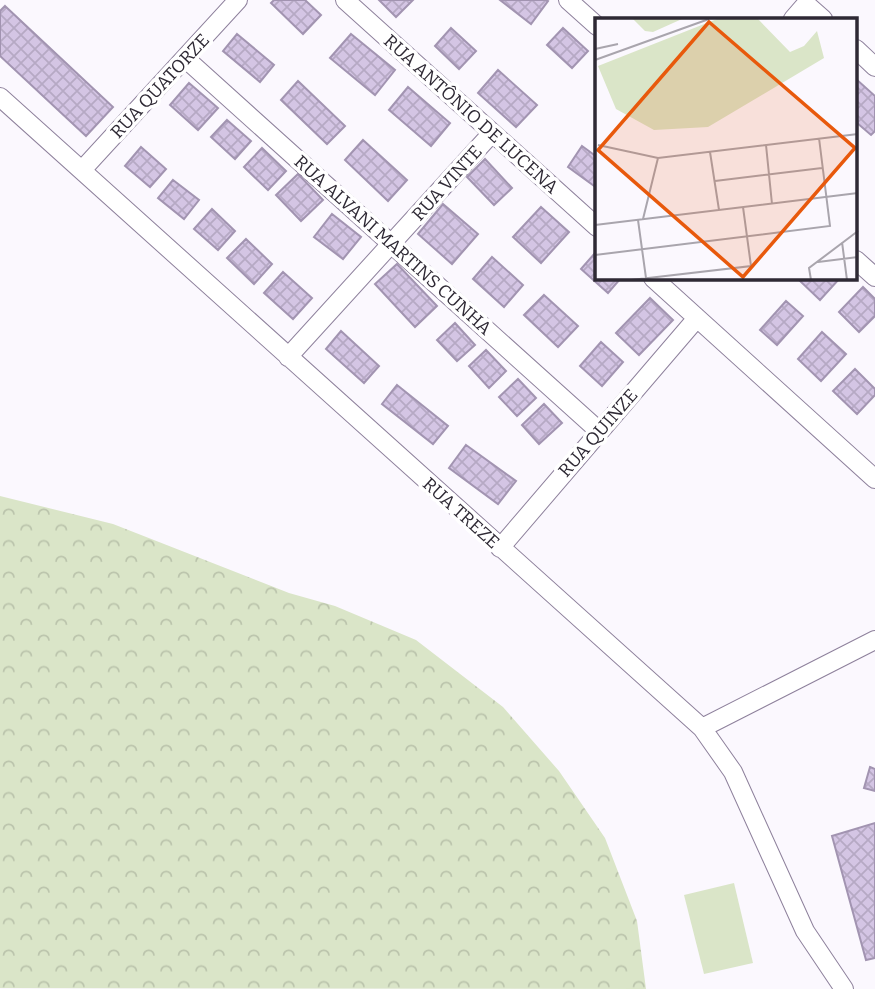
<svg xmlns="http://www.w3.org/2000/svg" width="875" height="989" viewBox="0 0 875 989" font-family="Bitter,serif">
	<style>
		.forest { fill: url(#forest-crowns) }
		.garden { fill: #dae5c8 }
		.building { fill: url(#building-cross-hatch); stroke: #a294b1; stroke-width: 2 }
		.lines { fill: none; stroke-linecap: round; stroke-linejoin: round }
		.minor-casing { stroke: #8e819c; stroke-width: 20 }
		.minor { stroke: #fff; stroke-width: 18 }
		.labels { text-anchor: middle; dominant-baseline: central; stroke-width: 7; stroke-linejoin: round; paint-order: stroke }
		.street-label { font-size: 18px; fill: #2e2934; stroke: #fff }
		.inset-road { fill: none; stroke: #a9a5ad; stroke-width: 2 }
		.view { fill: #e8590c; fill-opacity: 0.15; stroke: #e8590c; stroke-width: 3.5 }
		.inset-edge { fill: none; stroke: #2e2934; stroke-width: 3.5 }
	</style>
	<defs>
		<pattern id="forest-crowns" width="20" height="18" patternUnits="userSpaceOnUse" patternTransform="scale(1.75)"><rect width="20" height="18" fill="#dae5c8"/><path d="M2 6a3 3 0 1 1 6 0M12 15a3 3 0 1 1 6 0" fill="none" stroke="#bbc4ac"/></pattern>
		<pattern id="building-cross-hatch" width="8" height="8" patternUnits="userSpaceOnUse" patternTransform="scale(1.75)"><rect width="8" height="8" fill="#d4c5e4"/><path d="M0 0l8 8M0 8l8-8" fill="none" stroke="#b6a9c4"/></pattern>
	</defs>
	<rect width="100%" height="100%" fill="#fbf8fe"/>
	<path class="forest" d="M0,496L113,524L289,593L335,606L416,640L503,707L559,771L605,838L637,921L646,989L0,988Z"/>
	<path class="garden" d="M734,883L753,963L704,974L684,895Z"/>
	<path class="building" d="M274,0H305L321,15L303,34L271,3Z
		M379,0H413L396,17Z
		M500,0H546L548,1L531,24Z
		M5,6L113,107L86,136L0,56V11Z
		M451,28L476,51L459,69L435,46Z
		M563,28L588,51L572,68L547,45Z
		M237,34L274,65L260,82L223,51Z
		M351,34L395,70L375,95L330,58Z
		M498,70L537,105L516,127L478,93Z
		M856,79L875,96V131L871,135L856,122Z
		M298,81L345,126L327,144L281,100Z
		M189,83L218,108L198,130L170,105Z
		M408,87L450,123L431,146L389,110Z
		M227,120L251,141L235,159L211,137Z
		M363,140L407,180L388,201L345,160Z
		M582,146L597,157V188L568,167Z
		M141,147L166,169L150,187L125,166Z
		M262,148L286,171L268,190L244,167Z
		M485,159L512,188L494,205L467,177Z
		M298,174L323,200L301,221L276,195Z
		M173,180L199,200L184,219L158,198Z
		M443,204L478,234L452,264L418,234Z
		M541,207L569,232L541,263L513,237Z
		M212,209L235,231L218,250L194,229Z
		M332,214L361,237L343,259L314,237Z
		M246,239L272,264L254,284L227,258Z
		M595,253L597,278H621L608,293L581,269Z
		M492,257L523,285L504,307L473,279Z
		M397,264L437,306L415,327L375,284Z
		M283,272L312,298L293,319L264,293Z
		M801,278H840L820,300L799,280Z
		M863,287L875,299V316L859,332L839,312Z
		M544,295L578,326L558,347L524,315Z
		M650,298L673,320L639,355L616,333Z
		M786,301L803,316L777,345L760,330Z
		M455,323L475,345L457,361L437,340Z
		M341,331L379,366L364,383L326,349Z
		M822,332L846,354L821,381L798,359Z
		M601,342L623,362L602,386L580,366Z
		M486,350L506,371L489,388L469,366Z
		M855,369L875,389V395L857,414L833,391Z
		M518,379L536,398L517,416L499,397Z
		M397,385L448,426L433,444L382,404Z
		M544,404L562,423L539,444L522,425Z
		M466,445L516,481L498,504L449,468Z
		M870,767L875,769V791L864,788Z
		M875,823V958L866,960L832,836Z"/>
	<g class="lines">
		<defs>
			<path id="minor" d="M345,0L597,227
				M568,0L597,26
				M793,19L806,4L823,19
				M856,49L875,67
				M186,59L599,431
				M0,97L702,728L733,772L805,931L844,989
				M82,170L238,0
				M856,260L875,277
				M653,278L875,479
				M288,357L492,133
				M500,548L697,318
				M702,728L875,640"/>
		</defs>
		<use href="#minor" class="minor-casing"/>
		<use href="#minor" class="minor"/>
	</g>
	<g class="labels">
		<g class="street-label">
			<text transform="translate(160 86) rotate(-47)">RUA QUATORZE</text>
			<text transform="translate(471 114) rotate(42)">RUA ANTÔNIO DE LUCENA</text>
			<text transform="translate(447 183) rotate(-48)">RUA VINTE</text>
			<text transform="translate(393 245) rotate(42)">RUA ALVANI MARTINS CUNHA</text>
			<text transform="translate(598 433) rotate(-49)">RUA QUINZE</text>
			<text transform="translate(461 513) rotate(42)">RUA TREZE</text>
		</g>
	</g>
	<g transform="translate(595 18)">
		<rect width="262" height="262" fill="#fbf8fe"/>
		<path d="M38,1H87L58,14L50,13ZM122,1H163L195,34L209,28L222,13L229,40L113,109L59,112L21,91L3,48Z" fill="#dae5c8"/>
		<path class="inset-road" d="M0,31L23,26M0,42L114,1M3,127L63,140L263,116M171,127L177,186M115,134L124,192M120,163L227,150M48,201L63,140M43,202L51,260M0,207L263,175M247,224L252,262M0,237L235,208L224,120M223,244L263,239M36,262L156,248L148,189M216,262L214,250L263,213"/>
		<path class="view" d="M114,4L260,130L148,259L3,132Z"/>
		<rect width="262" height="262" class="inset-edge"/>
	</g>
</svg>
